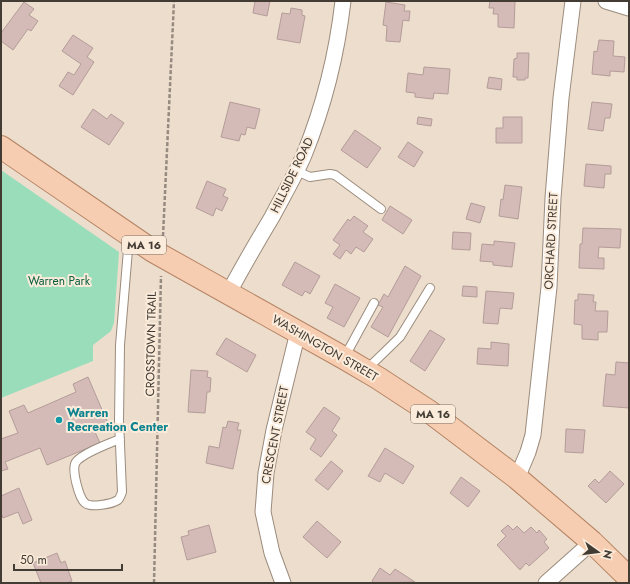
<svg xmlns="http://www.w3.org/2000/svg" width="630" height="584" viewBox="0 0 630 584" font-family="Jost,sans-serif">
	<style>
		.green { fill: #9db }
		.building { fill: #d4bbb8; stroke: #b49c99 }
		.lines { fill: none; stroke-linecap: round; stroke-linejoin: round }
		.lane-casing { stroke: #9b8c7d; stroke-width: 10 }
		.street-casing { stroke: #9b8c7d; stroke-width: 17 }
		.primary-casing { stroke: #b48464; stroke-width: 24 }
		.path { stroke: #968b80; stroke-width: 2.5; stroke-dasharray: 4 2; stroke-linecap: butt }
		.lane { stroke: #fff; stroke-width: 8 }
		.street { stroke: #fff; stroke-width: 15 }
		.primary { stroke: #f7cdb1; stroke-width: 22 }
		.culture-dot { fill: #0f9aa8; stroke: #fbebda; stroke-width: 1.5 }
		.labels { text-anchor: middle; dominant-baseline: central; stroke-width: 4; stroke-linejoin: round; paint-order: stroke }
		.shield { fill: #fbebda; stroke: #7a7066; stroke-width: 1 }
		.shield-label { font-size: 11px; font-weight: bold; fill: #423c35 }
		.street-label { font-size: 12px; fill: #423c35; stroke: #fbebda }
		.park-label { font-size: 12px; fill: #0b6041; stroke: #fbebda }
		.culture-label { font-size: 12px; font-weight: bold; fill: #0d838f; stroke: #fbebda; text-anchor: start }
	</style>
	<rect width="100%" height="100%" fill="#edddcd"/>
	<path class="green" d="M1,170L119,252L114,323L111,331L93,345V361L1,398Z"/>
	<path class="building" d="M255,1H270L267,16L253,13Z
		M490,1H515L514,28L498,27V14H493L494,8H489Z
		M24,2L34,9L29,15L38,21L31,31L28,29L13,50L1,41V33Z
		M386,2L405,5L404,11H410L409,21L403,20L400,42L386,41L387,26L383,25Z
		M291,8L302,10V15L305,16L300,43L277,39L282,13L290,14Z
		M73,35L93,48L87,57L94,62L73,95L59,86L68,72L74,75L81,64L62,51Z
		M599,40L614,41L613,56L625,57L624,72L610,71V76L592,74L594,51L597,52Z
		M517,53H529L528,78H525V80H517V77H513L514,59L517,58Z
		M424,67L450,69L448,94L434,93L433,99L415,97V93L406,92L408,73L423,75Z
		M489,77L502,79L501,90L487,88Z
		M230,102L260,109L255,129L247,127L245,135L241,134L239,141L221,137Z
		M592,102L612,104L610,118H605L603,131L588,129Z
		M93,109L107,119L111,114L124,123L109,145L81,127Z
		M418,117L432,119L431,126L417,124Z
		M503,117H522V143H496V128H503Z
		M355,130L381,148L367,168L341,150Z
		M408,142L423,152L414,167L398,157Z
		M586,164L611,166V174H605L604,188L584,186Z
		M207,181L226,189L223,196L228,198L222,211L216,208L213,216L196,208Z
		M505,185L522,187L518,219L499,216L501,199L503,200Z
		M471,203L485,207L480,223L466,219Z
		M390,206L412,220L403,234L382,220Z
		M354,216L368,226L363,232L373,239L364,252L356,247L351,254L346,250L340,259L333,254L340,245L333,240L348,219L350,221Z
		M583,228L621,229L620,248L599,247L598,258H604V269L579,268L580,244H582Z
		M453,232L471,233L470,250L452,249Z
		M494,241L515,243L512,267L493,265V262L480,261L482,244L494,245Z
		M295,262L320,276L310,294L305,291L302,296L282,285Z
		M405,266L421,276L388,337L371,327L383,307L378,305L384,294L388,297Z
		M335,284L360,298L344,327L327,318L333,307L325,303Z
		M463,286L477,287V297L462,296Z
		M486,291L514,293L512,309L500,308L498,324L483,323Z
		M578,294L594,295L593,302H596L595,311H608L607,332H598V340L582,339V325L574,324L575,300H578Z
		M430,330L445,339L425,371L410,361Z
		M226,338L256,355L247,372L216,354Z
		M491,342L509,344L508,366L477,364L478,348L491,349Z
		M616,362L629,363V408L603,406L606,374L615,375Z
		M191,370L208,371L207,377L211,378L210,392H207L205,413L188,412Z
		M88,377L109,426L95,432L100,443L47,465L40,448L5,462L8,469L1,471V439L18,433L9,411L24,405L28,413L76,392L73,384Z
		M324,407L340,418L332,431L337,435L321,457L310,449L316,439L306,432Z
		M228,421L239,423L237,430H241L233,469L206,463L209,446L219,448L223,427L226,428Z
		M566,429L585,430L583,453L565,452Z
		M385,448L414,466L403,484L385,473L380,482L368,476Z
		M331,461L343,471L328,490L315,480Z
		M610,471L624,484L606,503L588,486L595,479L599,483Z
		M461,477L480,491L468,507L450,493Z
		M19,488L32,520L23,524L18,512L3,518L1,513V496Z
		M317,521L341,542L327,558L303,537Z
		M209,525L216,552L187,560L181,537L189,535L188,531Z
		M508,525L513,530L517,526L524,533L531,527L537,533L539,530L547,539L544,542L549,548L529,566L526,563L520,570L497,545L506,536L501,531Z
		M57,553L61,563L65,561L72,581L67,583H41L33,563Z
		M380,568L390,575L395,569L415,582L374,583L372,581Z"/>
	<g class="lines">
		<defs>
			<path id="lane" d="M297,171L310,177L330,174L335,175L381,209
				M344,358L374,303
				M366,370L400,337L430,288
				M120,439C108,444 83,453 76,462C71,469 79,498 85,503C91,508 112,504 118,500C120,498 121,495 122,492L119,420L120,345L129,238"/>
			<path id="street" d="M606,1L629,8
				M228,294C242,268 257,242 272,217C283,196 295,176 304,155C324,106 337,53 343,1
				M517,478L528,452L533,435L549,287L553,198L561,98L573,1
				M283,583L272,553L263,512L266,473L274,430L298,332
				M546,583L592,542"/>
			<path id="primary" d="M1,147L153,251L344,358L378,378L430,412L517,478L592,542L629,578"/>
		</defs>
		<use href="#lane" class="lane-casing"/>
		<use href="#street" class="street-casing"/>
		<use href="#primary" class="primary-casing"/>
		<path class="path" d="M163,236L174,1
			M154,583L161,276"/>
		<use href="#lane" class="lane"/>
		<use href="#street" class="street"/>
		<use href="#primary" class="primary"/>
	</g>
	<circle class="culture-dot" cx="59" cy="420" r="4"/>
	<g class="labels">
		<g class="shield">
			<rect x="122" y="236" width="44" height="18" rx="3"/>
			<rect x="411" y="405" width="44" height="18" rx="3"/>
		</g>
		<g class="shield-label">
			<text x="144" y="245">MA 16</text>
			<text x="433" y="414">MA 16</text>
		</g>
		<g class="street-label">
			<text transform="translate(292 175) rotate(-64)">HILLSIDE ROAD</text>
			<text transform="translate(551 241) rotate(-87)">ORCHARD STREET</text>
			<text transform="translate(151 344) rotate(-89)">CROSSTOWN TRAIL</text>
			<text transform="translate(325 348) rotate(30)">WASHINGTON STREET</text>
			<text transform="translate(275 435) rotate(-79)">CRESCENT STREET</text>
		</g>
		<g class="park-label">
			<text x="59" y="281">Warren Park</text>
		</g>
		<g class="culture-label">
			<text x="67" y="413">Warren<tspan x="67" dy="14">Recreation Center</tspan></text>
		</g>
	</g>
	<rect width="630" height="584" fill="none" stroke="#423c35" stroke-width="4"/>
	<g transform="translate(598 552) rotate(104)" stroke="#fbebda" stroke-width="3" paint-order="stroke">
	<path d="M0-3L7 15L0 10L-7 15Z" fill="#423c35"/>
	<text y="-6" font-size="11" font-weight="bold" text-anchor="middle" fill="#423c35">N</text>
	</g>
	<path d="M14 564v6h108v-6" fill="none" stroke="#423c35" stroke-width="2"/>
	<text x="20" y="564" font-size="12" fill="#423c35" stroke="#fbebda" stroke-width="3" paint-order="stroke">50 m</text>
</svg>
